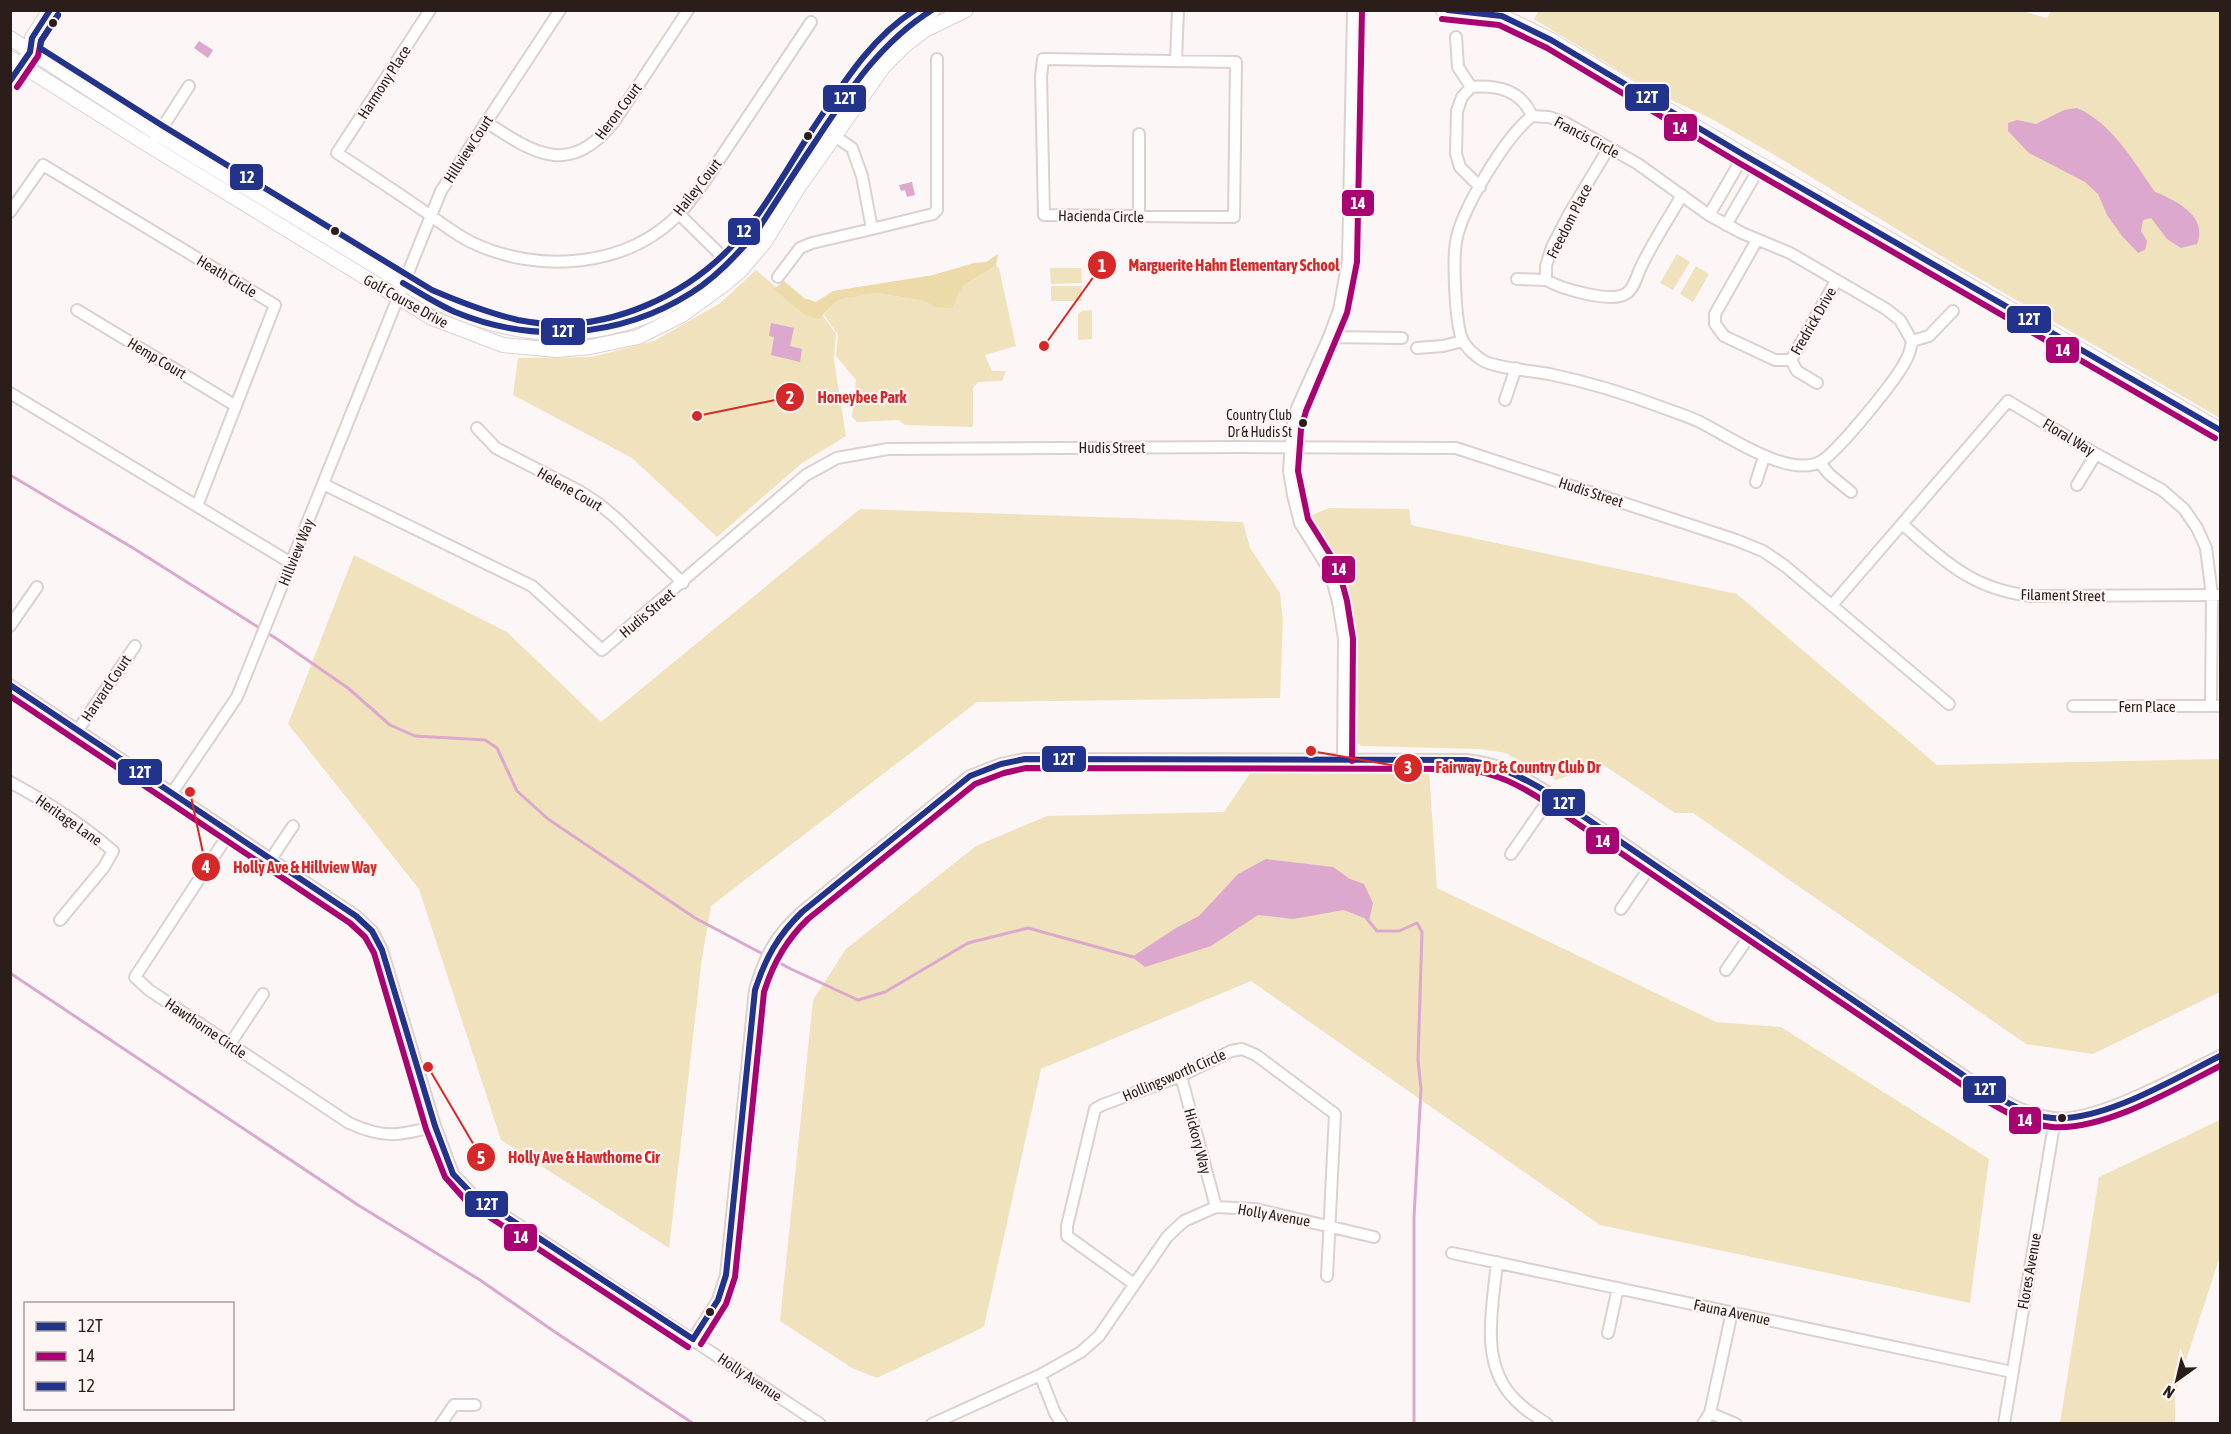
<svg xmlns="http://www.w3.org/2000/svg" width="2231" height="1434" viewBox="0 0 2231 1434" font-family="'Asap Condensed',sans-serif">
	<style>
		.green { fill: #efe2bd }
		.forest { fill: #ecdaa8 }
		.water { fill: #dca8ce }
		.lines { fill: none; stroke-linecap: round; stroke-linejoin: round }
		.stream { stroke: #dca8ce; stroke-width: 3 }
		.minor-casing { stroke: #dbd1cf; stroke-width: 14 }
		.tertiary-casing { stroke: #dbd1cf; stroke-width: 16 }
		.minor { stroke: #fffefe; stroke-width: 10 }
		.tertiary { stroke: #fffefe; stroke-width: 14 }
		.bus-1-casing { stroke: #fef6f4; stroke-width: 10 }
		.bus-2-casing { stroke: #fef6f4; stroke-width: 10 }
		.bus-3-casing { stroke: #fef6f4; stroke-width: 10 }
		.bus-1 { stroke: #21338b; stroke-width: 6 }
		.bus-2 { stroke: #a90272; stroke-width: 6 }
		.bus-3 { stroke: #21338b; stroke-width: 6 }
		.bus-dot { fill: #2a1d1a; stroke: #fef6f4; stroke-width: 2 }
		.labels { text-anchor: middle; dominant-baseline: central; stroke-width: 4.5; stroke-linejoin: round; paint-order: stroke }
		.bus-label { font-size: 14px; fill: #2a1d1a; stroke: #fef6f4; text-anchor: end }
		.street-label { font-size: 15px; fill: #2a1d1a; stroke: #fef6f4 }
		.leader { fill: none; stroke: #d62828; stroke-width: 2 }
		.callout-dot { fill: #d62828; stroke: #fef6f4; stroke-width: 2 }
		.mark-label { font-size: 18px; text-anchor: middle; font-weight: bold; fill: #fff }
		.callout-label { font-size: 16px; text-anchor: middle; font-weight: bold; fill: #d62828; stroke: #fef6f4; stroke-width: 4.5; stroke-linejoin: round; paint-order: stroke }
		.line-badge { stroke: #fef6f4; stroke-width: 2 }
		.badge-label { font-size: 16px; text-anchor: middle; font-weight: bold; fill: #fff }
	</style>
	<rect width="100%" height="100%" fill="#fcf7f6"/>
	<path class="green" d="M1539,10H2019L2047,18L2052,10L2220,11V418L1956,265L1773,154L1708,117L1656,93L1534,19Z
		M1677,254L1690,262L1673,290L1660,283Z
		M996,266L999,268L1016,346L985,355L992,371H1006L1002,381L978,382L973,388V427L905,425L898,420L857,422L852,417L856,380L836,356L838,335L824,315L838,300L877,293L925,301L935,307L962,286Z
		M1696,266L1709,274L1693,302L1680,294Z
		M1050,268H1081L1082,283L1051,284Z
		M756,270L802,309L821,313L836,334L834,360L846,436L802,463L717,537L632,458L513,395L518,358L592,357L654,341L719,304Z
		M1051,286H1082V301H1051Z
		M1092,310V339L1078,340V314L1082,311Z
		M1329,508L1409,509L1411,525L1737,594L1937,765L2220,759V992L2093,1054L2026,1044L1693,813H1675L1602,764L1556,780L1506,753L1480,749L1362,746L1355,742L1351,646L1346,589L1336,561L1310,516Z
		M860,509L1243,522L1250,548L1280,593L1283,620L1280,698L977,702L711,906L702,958L669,1248L501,1140L419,889L288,724L354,555L507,632L601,722Z
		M1253,769L1429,771L1437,888L1716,1022L1781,1027L1989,1159L1970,1303L1600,1225L1251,981L1041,1069L984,1327L877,1378L852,1368L780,1321L813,1000L846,949L976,846L1047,816L1224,812Z
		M2220,1120V1256L2175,1394V1423H2060L2099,1177Z"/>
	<path class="forest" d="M998,254L996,266L962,286L952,308L935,307L925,301L877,293L838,300L819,319L805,315L774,289L784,281L804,298L816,302L833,291L933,275L974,263L986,262Z"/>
	<path class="water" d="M199,41L213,50L208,58L194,48Z
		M2077,108C2112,123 2134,162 2155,192C2177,201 2208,216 2197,244L2181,248L2167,239L2151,218L2143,220L2141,231L2147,241L2145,250L2138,253L2122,236L2107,215L2098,194L2085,182L2029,153L2008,131V123L2017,120L2036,124L2064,110Z
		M912,182L915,195L907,197L905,190L901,191L899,185Z
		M771,323L794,328L790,346L802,349L800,362L771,355L774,337L769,336Z
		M1266,859L1333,867L1350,879L1364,884L1373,903L1369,920L1344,910L1293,919L1258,915L1211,946L1145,967L1132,957L1176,928L1199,916L1238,874Z"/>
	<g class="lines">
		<path class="stream" d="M10,475L133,548L277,639L348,688L390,725L415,736L485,740L497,748L517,791L548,819L695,918L791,969L858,1000L885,992L968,943L1028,928L1133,957
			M1367,919L1377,931H1399L1417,923L1422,932L1418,1060L1421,1089L1414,1217V1424
			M10,973L358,1205L480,1280L555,1332L694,1424"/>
		<defs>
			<path id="minor" d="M430,10L337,153C366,172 395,191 424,211C440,222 456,235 473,243C539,274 627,268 680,213C700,191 716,164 733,139C759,100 785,61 811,22
				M1456,37L1458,67L1471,87
				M1043,59L1236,62L1234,217L1044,215L1041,77Z
				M1176,60L1178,10
				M1532,116L1549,117L1566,123L1638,164L1709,215L1742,233L1790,253L1886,309L1900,320L1912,341C1911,347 1910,353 1907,358C1899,377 1837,453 1820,462C1788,478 1728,436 1700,422C1688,416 1674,412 1661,407C1624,393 1588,382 1549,374C1533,371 1494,368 1482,360C1476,356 1467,348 1463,341C1455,327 1453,259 1456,242C1461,210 1506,136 1532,116Z
				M486,122C535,154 569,177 614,122L688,10
				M1139,134V216
				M155,139L189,86
				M1608,149L1569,214L1552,247L1546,266V280C1562,289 1612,304 1627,293C1634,288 1637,276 1640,269C1652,243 1668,220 1682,195
				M1480,187L1460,167L1456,154L1457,111L1462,97L1471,87C1498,85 1521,90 1532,116
				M10,212L43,165L275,305L197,506
				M679,214L732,266
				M1709,215L1744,155
				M1726,225L1761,165
				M872,229L933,214L937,210V59
				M1757,240L1715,314V324L1724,336L1775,360H1791
				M778,277L800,248L812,243L872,229L862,176L852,148L829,132
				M1517,279L1546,280
				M77,310L236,406
				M1329,337L1402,338
				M1912,341L1929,336L1953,311
				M1417,348L1443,346L1463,341
				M1791,360L1836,281
				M1791,360L1797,371L1817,383
				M10,393L291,563
				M1505,400L1516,368
				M477,428L496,448L581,492L599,504L616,518L683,583
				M1820,463L1829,474L1851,492
				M1756,482L1764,457
				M323,484L532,586L602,650L806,475L837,458L888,449L1238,447L1456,448L1736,540L1763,551L1785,566L1949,704
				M2077,485L2096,454
				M1902,524C1945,561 1971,589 2031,596L2220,595
				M1832,605L2008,401L2096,454L2162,490L2184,509L2197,528L2206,548L2212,595L2211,706
				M10,626L37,587
				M10,685L356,916L372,931L382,950L435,1126L453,1174L473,1195L820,1424
				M2073,706H2220
				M78,730L135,646
				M1343,761L1344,639L1338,602L1330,571L1300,523L1293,495L1289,471L1292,428L1297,408L1329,337L1339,310L1348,261L1353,10
				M10,782C50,804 79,822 113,851L104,867L60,920
				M172,793L237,697L441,191L560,10
				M230,832L135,977L149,990L349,1123C384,1139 399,1136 435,1126
				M1511,854L1552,795
				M271,859L293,826
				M1621,909L1652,864
				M1726,970L1753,931
				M230,1044L263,994
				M1181,1076L1216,1207
				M1452,1253L2012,1372
				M1497,1262C1493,1306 1480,1358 1510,1394C1520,1407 1534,1415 1547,1424
				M1134,1284L1067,1236V1226L1095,1109L1102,1105L1181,1076L1231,1051L1242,1049L1256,1055L1335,1114L1327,1276
				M1608,1333L1618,1288
				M693,1339L718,1300L726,1275L755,990C765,956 775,936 802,912L970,776L1001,764L1025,759L1466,760C1503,764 1520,775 1552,795L1985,1090C2007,1103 2028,1115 2053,1118C2094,1124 2181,1075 2220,1056
				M1040,1375L1055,1413L1062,1424
				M1710,1413L1736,1424
				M441,1424L454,1405H475
				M932,1424L1040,1375L1081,1352L1099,1336L1167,1237L1184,1221L1216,1207L1255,1209L1374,1237
				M1703,1424L1710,1413L1732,1312
				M2004,1424L2055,1119"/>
			<path id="tertiary" d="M1443,10L1502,16L1551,40L1744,155L2220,430
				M10,38L158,134L428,298C550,361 670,338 757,231C779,196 802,162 825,127C855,82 883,37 933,10
				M10,58L150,146L432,318L503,345L557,350L590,347L638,337L682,315L726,283L739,272L764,243L798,188L884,66L904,46L925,30L966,10
				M10,82L30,52L32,38L50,10"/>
		</defs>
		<use href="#minor" class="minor-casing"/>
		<use href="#tertiary" class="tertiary-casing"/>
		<use href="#minor" class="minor"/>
		<use href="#tertiary" class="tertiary"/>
		<defs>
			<path id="bus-1" d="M1448,10L1502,16L1551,40L1744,155L2220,430
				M10,81L30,52L32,38L50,10
				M403,283C420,293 437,304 455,312C532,344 620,338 691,293C717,277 738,254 757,231C777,200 797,169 817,139C850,89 881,42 932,10
				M10,685L356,916L372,931L382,950L435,1126L453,1174L473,1195L693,1339
				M693,1339L718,1300L726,1275L755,990C765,959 778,935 802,912L970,776L1001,764L1025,759L1466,760C1499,765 1524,778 1552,795L1985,1090C2006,1102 2028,1116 2053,1118C2103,1122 2176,1078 2220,1056"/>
			<path id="bus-2" d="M1442,19L1499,25L1547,48L1739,163L2215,438
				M17,87L38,56L41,41L58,15
				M10,696L350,923L365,937L374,953L426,1129L445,1177L468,1203L688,1347
				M1352,761L1353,639L1347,601L1338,567L1308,519L1298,471L1301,429L1306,411L1347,313L1357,262L1362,10
				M701,1344L726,1304L735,1277L764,992C773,963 786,940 808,919L975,784L1004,773L1026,768L1465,769C1497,773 1521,786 1547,803L1980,1097C2002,1110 2026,1125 2052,1127C2104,1131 2175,1089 2220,1066"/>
			<path id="bus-3" d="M58,15L41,41L40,48L163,126L432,290C460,302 488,313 518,320C605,338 697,294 750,225C772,197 792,161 812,130C841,87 870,38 915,10"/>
		</defs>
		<use href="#bus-1" class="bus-1-casing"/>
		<use href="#bus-2" class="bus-2-casing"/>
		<use href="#bus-3" class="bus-3-casing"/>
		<use href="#bus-1" class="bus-1"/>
		<use href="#bus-2" class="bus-2"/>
		<use href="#bus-3" class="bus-3"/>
	</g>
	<g class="bus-dot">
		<circle cx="53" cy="23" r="5"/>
		<circle cx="808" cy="136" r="5"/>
		<circle cx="335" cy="231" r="5"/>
		<circle cx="1303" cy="423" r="5"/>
		<circle cx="2062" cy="1118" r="5"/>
		<circle cx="710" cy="1312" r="5"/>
	</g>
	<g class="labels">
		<g class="bus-label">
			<text x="1292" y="415">Country Club<tspan x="1292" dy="17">Dr &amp; Hudis St</tspan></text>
		</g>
		<g class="street-label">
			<text transform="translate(384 82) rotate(-57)">Harmony Place</text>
			<text transform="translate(618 111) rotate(-53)">Heron Court</text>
			<text transform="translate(1587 137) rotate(28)">Francis Circle</text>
			<text transform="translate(468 149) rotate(-57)">Hillview Court</text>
			<text transform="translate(697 187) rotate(-52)">Hailey Court</text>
			<text transform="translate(1101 216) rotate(1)">Hacienda Circle</text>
			<text transform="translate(1569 221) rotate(-63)">Freedom Place</text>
			<text transform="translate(227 276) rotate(31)">Heath Circle</text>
			<text transform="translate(406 301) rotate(29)">Golf Course Drive</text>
			<text transform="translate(1813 321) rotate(-60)">Fredrick Drive</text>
			<text transform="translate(157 358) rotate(31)">Hemp Court</text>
			<text transform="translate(2069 437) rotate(31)">Floral Way</text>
			<text x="1112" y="447">Hudis Street</text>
			<text transform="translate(570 489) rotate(30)">Helene Court</text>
			<text transform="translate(1591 492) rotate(18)">Hudis Street</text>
			<text transform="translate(296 552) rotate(-68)">Hillview Way</text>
			<text transform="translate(2063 595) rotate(1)">Filament Street</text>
			<text transform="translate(647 613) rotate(-40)">Hudis Street</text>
			<text transform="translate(106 688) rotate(-56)">Harvard Court</text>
			<text x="2147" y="706">Fern Place</text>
			<text transform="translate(69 820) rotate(35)">Heritage Lane</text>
			<text transform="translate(206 1028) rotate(34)">Hawthorne Circle</text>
			<text transform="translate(1174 1075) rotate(-23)">Hollingsworth Circle</text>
			<text transform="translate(1198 1141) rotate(75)">Hickory Way</text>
			<text transform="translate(1274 1215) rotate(10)">Holly Avenue</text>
			<text transform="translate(2029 1271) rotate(-80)">Flores Avenue</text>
			<text transform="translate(1732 1312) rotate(12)">Fauna Avenue</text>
			<text transform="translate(750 1377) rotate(34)">Holly Avenue</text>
		</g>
	</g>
	<path class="leader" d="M1044 346L1102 265M697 416L790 397M1311 751L1408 768M190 792L206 867M428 1067L481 1157"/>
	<g class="callout-dot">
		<circle cx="1044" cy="346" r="6"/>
		<circle cx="697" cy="416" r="6"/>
		<circle cx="1311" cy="751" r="6"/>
		<circle cx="190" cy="792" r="6"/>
		<circle cx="428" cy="1067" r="6"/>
		<circle cx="1102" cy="265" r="15"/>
		<circle cx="790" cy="397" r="15"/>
		<circle cx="1408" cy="768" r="15"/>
		<circle cx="206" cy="867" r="15"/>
		<circle cx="481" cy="1157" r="15"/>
	</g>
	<g class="mark-label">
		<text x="1102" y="272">1</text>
		<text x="790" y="404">2</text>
		<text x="1408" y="774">3</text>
		<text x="206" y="873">4</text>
		<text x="481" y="1164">5</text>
	</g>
	<g class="callout-label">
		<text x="1234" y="271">Marguerite Hahn Elementary School</text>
		<text x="862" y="403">Honeybee Park</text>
		<text x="1518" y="773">Fairway Dr &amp; Country Club Dr</text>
		<text x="305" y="873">Holly Ave &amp; Hillview Way</text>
		<text x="584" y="1163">Holly Ave &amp; Hawthorne Cir</text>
	</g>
	<g class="line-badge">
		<rect x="1624" y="83" width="46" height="29" rx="6" fill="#21338b"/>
		<rect x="822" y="84" width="45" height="29" rx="6" fill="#21338b"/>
		<rect x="1663" y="113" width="35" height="29" rx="6" fill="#a90272"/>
		<rect x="229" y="163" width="35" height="28" rx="6" fill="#21338b"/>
		<rect x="1341" y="189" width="34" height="28" rx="6" fill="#a90272"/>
		<rect x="727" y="217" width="34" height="29" rx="6" fill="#21338b"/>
		<rect x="2006" y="305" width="46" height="29" rx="6" fill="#21338b"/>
		<rect x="540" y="317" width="46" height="29" rx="6" fill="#21338b"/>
		<rect x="2045" y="336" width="35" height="28" rx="6" fill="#a90272"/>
		<rect x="1321" y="555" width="35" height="29" rx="6" fill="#a90272"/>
		<rect x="1041" y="745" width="46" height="28" rx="6" fill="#21338b"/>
		<rect x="117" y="758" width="46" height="28" rx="6" fill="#21338b"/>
		<rect x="1541" y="788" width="45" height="29" rx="6" fill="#21338b"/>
		<rect x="1585" y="826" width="35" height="29" rx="6" fill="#a90272"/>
		<rect x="1962" y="1075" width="45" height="29" rx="6" fill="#21338b"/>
		<rect x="2008" y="1106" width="34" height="29" rx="6" fill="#a90272"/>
		<rect x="464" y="1190" width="45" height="28" rx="6" fill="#21338b"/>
		<rect x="503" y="1223" width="35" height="29" rx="6" fill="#a90272"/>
	</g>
	<g class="badge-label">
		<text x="1647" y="103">12T</text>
		<text x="845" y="104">12T</text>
		<text x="1680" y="134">14</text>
		<text x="247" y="183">12</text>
		<text x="1358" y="209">14</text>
		<text x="744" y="237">12</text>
		<text x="2029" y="325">12T</text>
		<text x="563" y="337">12T</text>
		<text x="2063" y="356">14</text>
		<text x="1339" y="575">14</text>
		<text x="1064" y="765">12T</text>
		<text x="140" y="778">12T</text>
		<text x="1564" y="809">12T</text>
		<text x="1603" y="847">14</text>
		<text x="1985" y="1095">12T</text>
		<text x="2025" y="1126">14</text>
		<text x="487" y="1210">12T</text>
		<text x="521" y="1243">14</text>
	</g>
	<rect width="2231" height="1434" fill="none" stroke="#2a1d1a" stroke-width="24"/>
	<rect x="24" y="1302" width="210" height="108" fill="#fef6f4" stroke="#a99f9d" stroke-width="1.5"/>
	<rect x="36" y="1322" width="30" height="9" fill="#21338b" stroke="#a99f9d" stroke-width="1.5"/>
	<text x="78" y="1332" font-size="18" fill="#2a1d1a">12T</text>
	<rect x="36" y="1352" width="30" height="9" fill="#a90272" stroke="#a99f9d" stroke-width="1.5"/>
	<text x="78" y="1362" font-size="18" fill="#2a1d1a">14</text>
	<rect x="36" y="1382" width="30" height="9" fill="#21338b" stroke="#a99f9d" stroke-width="1.5"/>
	<text x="78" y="1392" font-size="18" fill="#2a1d1a">12</text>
	<g transform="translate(2177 1380) rotate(214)" stroke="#fef6f4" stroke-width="4.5" paint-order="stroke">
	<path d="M0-4.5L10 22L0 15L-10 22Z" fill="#2a1d1a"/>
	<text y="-9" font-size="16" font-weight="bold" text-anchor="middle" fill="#2a1d1a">N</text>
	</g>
</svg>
